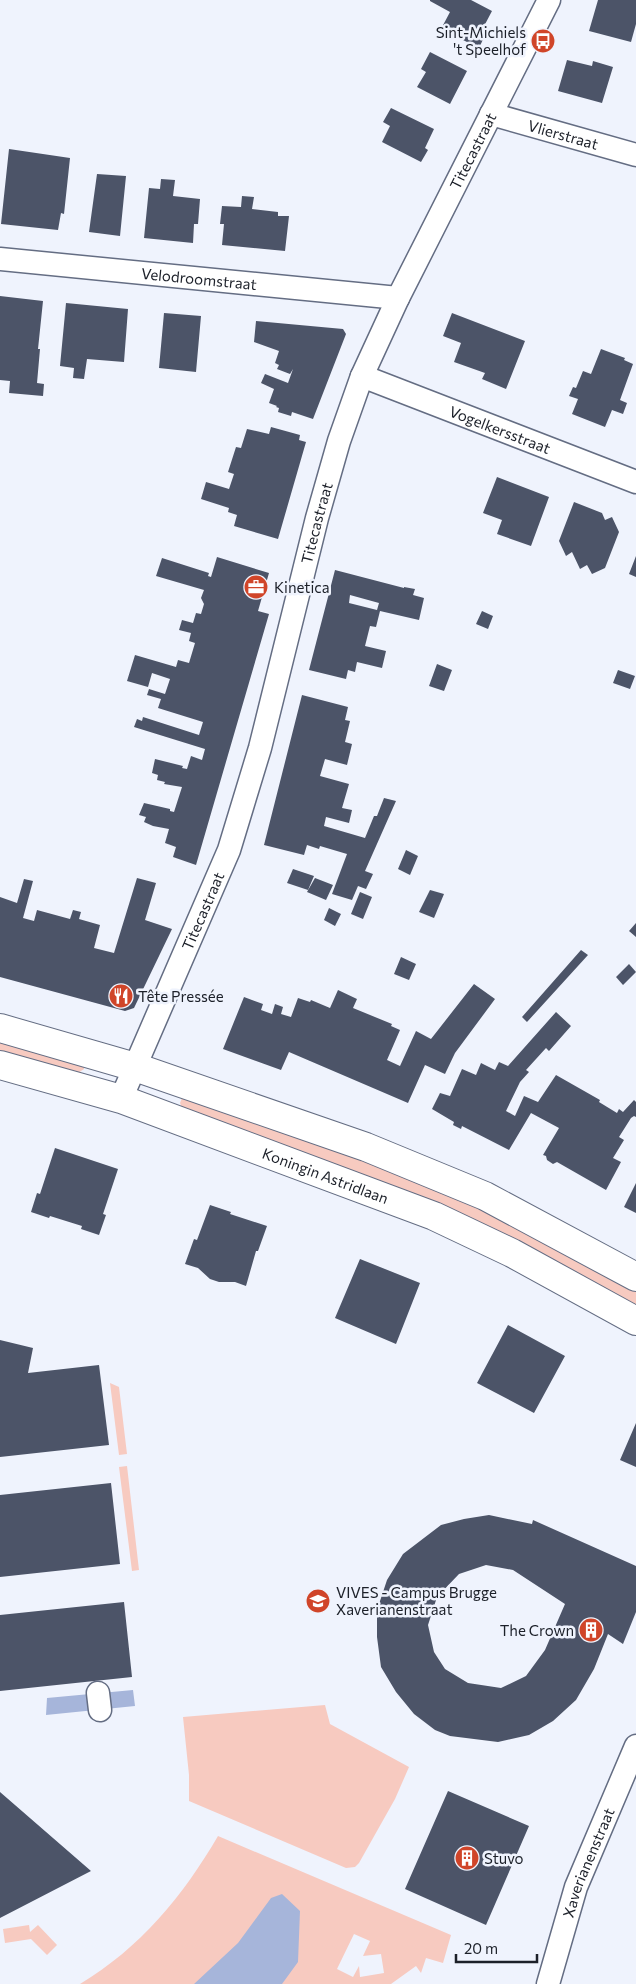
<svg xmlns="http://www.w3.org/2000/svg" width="636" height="1984" viewBox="0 0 636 1984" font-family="Commissioner,sans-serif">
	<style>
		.green { fill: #f7cac0; fill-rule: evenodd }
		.water { fill: #a6b5da }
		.building { fill: #4c5468; fill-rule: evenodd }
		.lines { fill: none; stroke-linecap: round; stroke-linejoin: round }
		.street-casing { stroke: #646d83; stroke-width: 25 }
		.secondary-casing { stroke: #646d83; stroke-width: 30 }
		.street { stroke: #fff; stroke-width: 22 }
		.secondary { stroke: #fff; stroke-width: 28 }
		.labels { text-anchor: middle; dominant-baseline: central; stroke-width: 5; stroke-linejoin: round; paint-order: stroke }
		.poi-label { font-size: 15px; fill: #1c2029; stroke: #eff3fd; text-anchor: start }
		.street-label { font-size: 15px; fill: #1c2029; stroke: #eff3fd }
	</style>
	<rect width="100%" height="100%" fill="#eff3fd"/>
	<path class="green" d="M0,1036L84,1066V1069L78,1073L0,1053Z
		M182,1098L365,1160L463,1200L636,1289V1308L183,1110L180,1103Z
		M110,1383L119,1387L127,1454L119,1455Z
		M127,1466L139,1570L132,1571L119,1467Z
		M325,1705L330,1724L409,1767L395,1799L359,1863L355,1867L346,1868L189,1801V1775L183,1717Z
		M218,1836L451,1935L443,1963L426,1958L421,1973L416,1966L391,1984H80C140,1948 183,1896 218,1836ZM354,1934L370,1941L363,1956L381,1954L384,1973L360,1977L359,1966L353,1977L337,1969Z
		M29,1925L30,1932L38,1925L57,1945L47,1955L31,1939L5,1943L3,1929Z"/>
	<path class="water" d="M133,1690L135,1706L46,1715L47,1698Z
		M282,1894L300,1911L298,1962L282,1984H194L238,1943L271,1898Z"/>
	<path class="building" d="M430,0H471L492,11L482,30L486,33L479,48L441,29L450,12L430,1Z
		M598,0H636V24L631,42L589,31Z
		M430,52L467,71L450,104L417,87L426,72L421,69Z
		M567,60L592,66L593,61L613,67L602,103L558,91Z
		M391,108L434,129L425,148L428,150L421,162L382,142L390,126L383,122Z
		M9,149L70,158L64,214L61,213L58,230L1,224Z
		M97,174L126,176L120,236L89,232Z
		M161,179L175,180L173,196L200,199L198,224H194L193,243L144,238L149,188L160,189Z
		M242,196L254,197L252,209L278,212V216H289L285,251L222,245L224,224H220L222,206L241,207Z
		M0,296L43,301L38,349H40L37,383L44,384L43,396L9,393L10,381L0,380Z
		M66,303L128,309L124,362L87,359L84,379L73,378L74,368L60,366Z
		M164,313L201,316L196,372L159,368Z
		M452,313L525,341L506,389L482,379L485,373L454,362L461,343L443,336Z
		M256,321L343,329L346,334L313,419L292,412L291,416L278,412L279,408L276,407L277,406L269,403L274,389L261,383L265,374L288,383L293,369L290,374L277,369L279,365L275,363L279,351L254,342Z
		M601,349L625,358L624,360L633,364L620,400L627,403L623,414L612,410L605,427L572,414L578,399L569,396L573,387L576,388L583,371L591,374Z
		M271,427L300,435L299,440L306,442L278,539L234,526L237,515L228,512L229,508L201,499L206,482L229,489L234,474L228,472L236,447L241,448L247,429L269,434Z
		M497,477L549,497L531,546L497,534L502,520L483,513Z
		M574,502L602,513L605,520L612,517L619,532L605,568L592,574L587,565L580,569L572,552L566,556L559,541Z
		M636,556V577L629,574Z
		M217,557L269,573L258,611L269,614L196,865L173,857L176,847L165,843L169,829L153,826L144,822L146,817L139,815L144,803L170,809V811L174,812L182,787L164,784L165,782L157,780L158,775L152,773L155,759L183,766L182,768L187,769L191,756L202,760L205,749L134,727L137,719L142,721L143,717L199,735L203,722L158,708L161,699L147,695L149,689L165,694L170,679L152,673L148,687L127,681L135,655L176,667L178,660L189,663L195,643L189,641L191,633L179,630L182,620L193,623L196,613L201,614L204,604L201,598L204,590L156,576L162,558L209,573L208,576L211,577Z
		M335,570L404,588V587L415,589L413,595L424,598L419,620L380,611L376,627L370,626L365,646L386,651L382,668L357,662L355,672L348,670L346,679L309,670ZM350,595L379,603L377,610L349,603Z
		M482,611L493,616L488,629L476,624Z
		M437,664L452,670L444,691L429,686Z
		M618,670L635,676L630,689L613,683Z
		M302,695L348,707L345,720L350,721L345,742L352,744L347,765L325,759L320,776L349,784L342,808L352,810L349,823L326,817L324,826L365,838L374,816H377L384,798L396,801L365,871L373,874L366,889L358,886L352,900L332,894L347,854L320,846L319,849L307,845L304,855L264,845Z
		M406,850L418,856L410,875L398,869Z
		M293,869L314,876L308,890L287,883Z
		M137,878L156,883L145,920L172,929L134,1008L125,1011L0,977V897L17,903L24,879L33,881L23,918L34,921L37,910L70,919L73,910L81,912L79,919L100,925L94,948L114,953Z
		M315,878L333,885L326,900L307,892Z
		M430,890L444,894L434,918L419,912Z
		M360,892L372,897L363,919L351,914Z
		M329,908L341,914L335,926L324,920Z
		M636,923V937L629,931Z
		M581,950L588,955L527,1022L522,1017Z
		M401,957L416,964L409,980L394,974Z
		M629,964L636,972L623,985L616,977Z
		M474,984L495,999L455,1053L445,1074L425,1065L408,1103L289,1052L281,1070L223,1049L244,997L263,1004L261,1010L272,1014L275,1004L283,1007L281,1014L291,1017L298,998L310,1002L311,1000L330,1008L338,990L357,999L353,1008L392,1024L391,1026L400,1030L387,1060L400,1066L416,1031L431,1039Z
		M556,1012L571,1026L549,1051L546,1048L526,1070L529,1072L520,1082L506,1111L515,1116L524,1096L538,1102L556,1075L600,1100L599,1102L617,1113L619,1109L623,1112L634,1100L636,1102V1117L634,1116L631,1118L619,1137L624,1140L613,1158L621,1162L606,1190L557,1162L553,1164L547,1160L546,1156L543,1155L559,1128L531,1113L509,1150L462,1126L461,1129L453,1125L454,1122L432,1109L440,1093L450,1096L462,1069L476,1075L481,1063L495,1070L499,1062L508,1066Z
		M55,1148L118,1169L103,1214L106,1215L99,1235L81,1229L82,1226L50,1216L49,1218L31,1212L37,1193L40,1194Z
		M636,1183V1213L624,1207Z
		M210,1205L231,1212L230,1214L267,1226L258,1251H256L246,1286L235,1282H219L210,1279L198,1268L185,1264L194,1239L197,1240Z
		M360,1259L420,1283L396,1344L335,1318Z
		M508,1325L565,1356L534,1413L477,1383Z
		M0,1340L33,1348L28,1373L99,1365L109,1445L0,1457Z
		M636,1423V1467L620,1460Z
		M111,1483L120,1564L0,1577V1495Z
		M489,1515L532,1524L533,1520L636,1566V1612L623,1644L608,1634L594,1669L576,1700L553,1721L529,1735L498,1742L450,1736L435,1730L414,1714L396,1692L381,1667L377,1637V1610L387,1580L403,1554L441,1525L464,1519ZM486,1565L513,1570L565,1604L545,1650L526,1676L501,1688L468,1683L445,1669L434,1652L428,1625L437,1597L459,1574Z
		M124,1602L132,1677L0,1691V1615Z
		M448,1791L529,1826L486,1925L405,1889Z
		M0,1792L91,1871L0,1918Z"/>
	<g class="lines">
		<defs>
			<g id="street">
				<path id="s1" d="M491,114L636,155"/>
				<path id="s2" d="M0,259L398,298"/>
				<path id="s3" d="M362,376L636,482"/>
				<path id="s4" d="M121,1099L229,850L260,748L317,518L339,441L362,376L398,298L549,0"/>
				<path d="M98,1693L100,1710"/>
				<path id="s5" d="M548,1984L576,1887L636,1746"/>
			</g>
			<g id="secondary">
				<path d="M0,1028L135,1067L366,1147L485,1196L636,1277"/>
				<path id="s6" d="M0,1065L121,1099L434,1216L512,1253L636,1321"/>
			</g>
		</defs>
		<use href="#street" class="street-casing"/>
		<use href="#secondary" class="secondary-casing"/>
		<use href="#street" class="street"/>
		<use href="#secondary" class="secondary"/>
	</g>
	<defs>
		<symbol id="bus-disc" viewBox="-11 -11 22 22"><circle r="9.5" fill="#d04529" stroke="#eff3fd"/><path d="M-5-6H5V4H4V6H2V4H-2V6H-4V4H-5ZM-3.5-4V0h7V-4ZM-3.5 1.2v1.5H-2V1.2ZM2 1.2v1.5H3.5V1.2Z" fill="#fff"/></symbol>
		<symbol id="office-disc" viewBox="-11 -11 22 22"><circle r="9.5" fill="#d04529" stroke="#eff3fd"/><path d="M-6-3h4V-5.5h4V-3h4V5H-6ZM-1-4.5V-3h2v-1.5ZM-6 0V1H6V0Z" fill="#fff"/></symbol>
		<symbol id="restaurant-disc" viewBox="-11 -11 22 22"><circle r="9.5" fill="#d04529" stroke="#eff3fd"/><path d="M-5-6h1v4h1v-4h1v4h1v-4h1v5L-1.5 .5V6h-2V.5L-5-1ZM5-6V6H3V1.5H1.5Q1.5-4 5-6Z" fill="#fff"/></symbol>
		<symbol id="university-disc" viewBox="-11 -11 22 22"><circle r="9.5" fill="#d04529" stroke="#eff3fd"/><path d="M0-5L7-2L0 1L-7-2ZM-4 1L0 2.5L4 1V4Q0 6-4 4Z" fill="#fff"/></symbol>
		<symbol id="building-disc" viewBox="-11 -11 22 22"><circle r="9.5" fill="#d04529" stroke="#eff3fd"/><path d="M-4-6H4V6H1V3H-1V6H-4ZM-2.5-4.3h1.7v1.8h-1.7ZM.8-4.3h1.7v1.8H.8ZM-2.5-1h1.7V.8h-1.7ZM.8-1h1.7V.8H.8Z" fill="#fff"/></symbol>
	</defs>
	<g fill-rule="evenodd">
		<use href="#bus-disc" x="529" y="27" width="28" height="28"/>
		<use href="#office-disc" x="242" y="573" width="28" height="28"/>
		<use href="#restaurant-disc" x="107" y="982" width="28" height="28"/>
		<use href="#university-disc" x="304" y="1587" width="28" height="28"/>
		<use href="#building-disc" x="577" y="1616" width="28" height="28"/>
		<use href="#building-disc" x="453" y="1844" width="28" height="28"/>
	</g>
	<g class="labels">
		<g class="poi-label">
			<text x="526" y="32" text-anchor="end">Sint-Michiels<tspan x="526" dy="17">'t Speelhof</tspan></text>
			<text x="274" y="587">Kinetica</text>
			<text x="138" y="996">Tête Pressée</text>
			<text x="336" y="1592">VIVES - Campus Brugge<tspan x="336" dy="17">Xaverianenstraat</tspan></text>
			<text x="574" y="1630" text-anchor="end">The Crown</text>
			<text x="484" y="1858">Stuvo</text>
		</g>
		<g class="street-label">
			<text stroke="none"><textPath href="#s1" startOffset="75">Vlierstraat</textPath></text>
			<text stroke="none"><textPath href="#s4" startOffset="1015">Titecastraat</textPath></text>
			<text stroke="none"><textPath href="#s2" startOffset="200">Velodroomstraat</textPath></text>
			<text stroke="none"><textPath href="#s3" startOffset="148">Vogelkersstraat</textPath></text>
			<text stroke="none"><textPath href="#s4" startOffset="610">Titecastraat</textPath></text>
			<text stroke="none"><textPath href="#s4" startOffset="205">Titecastraat</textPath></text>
			<text stroke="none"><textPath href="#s6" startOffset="344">Koningin Astridlaan</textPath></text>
			<text stroke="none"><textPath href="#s5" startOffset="128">Xaverianenstraat</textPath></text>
		</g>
	</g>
	<path d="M456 1954v8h81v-8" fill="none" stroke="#1c2029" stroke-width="2.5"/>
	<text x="464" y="1954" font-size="15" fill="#1c2029" stroke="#eff3fd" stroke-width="4" paint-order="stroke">20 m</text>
</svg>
